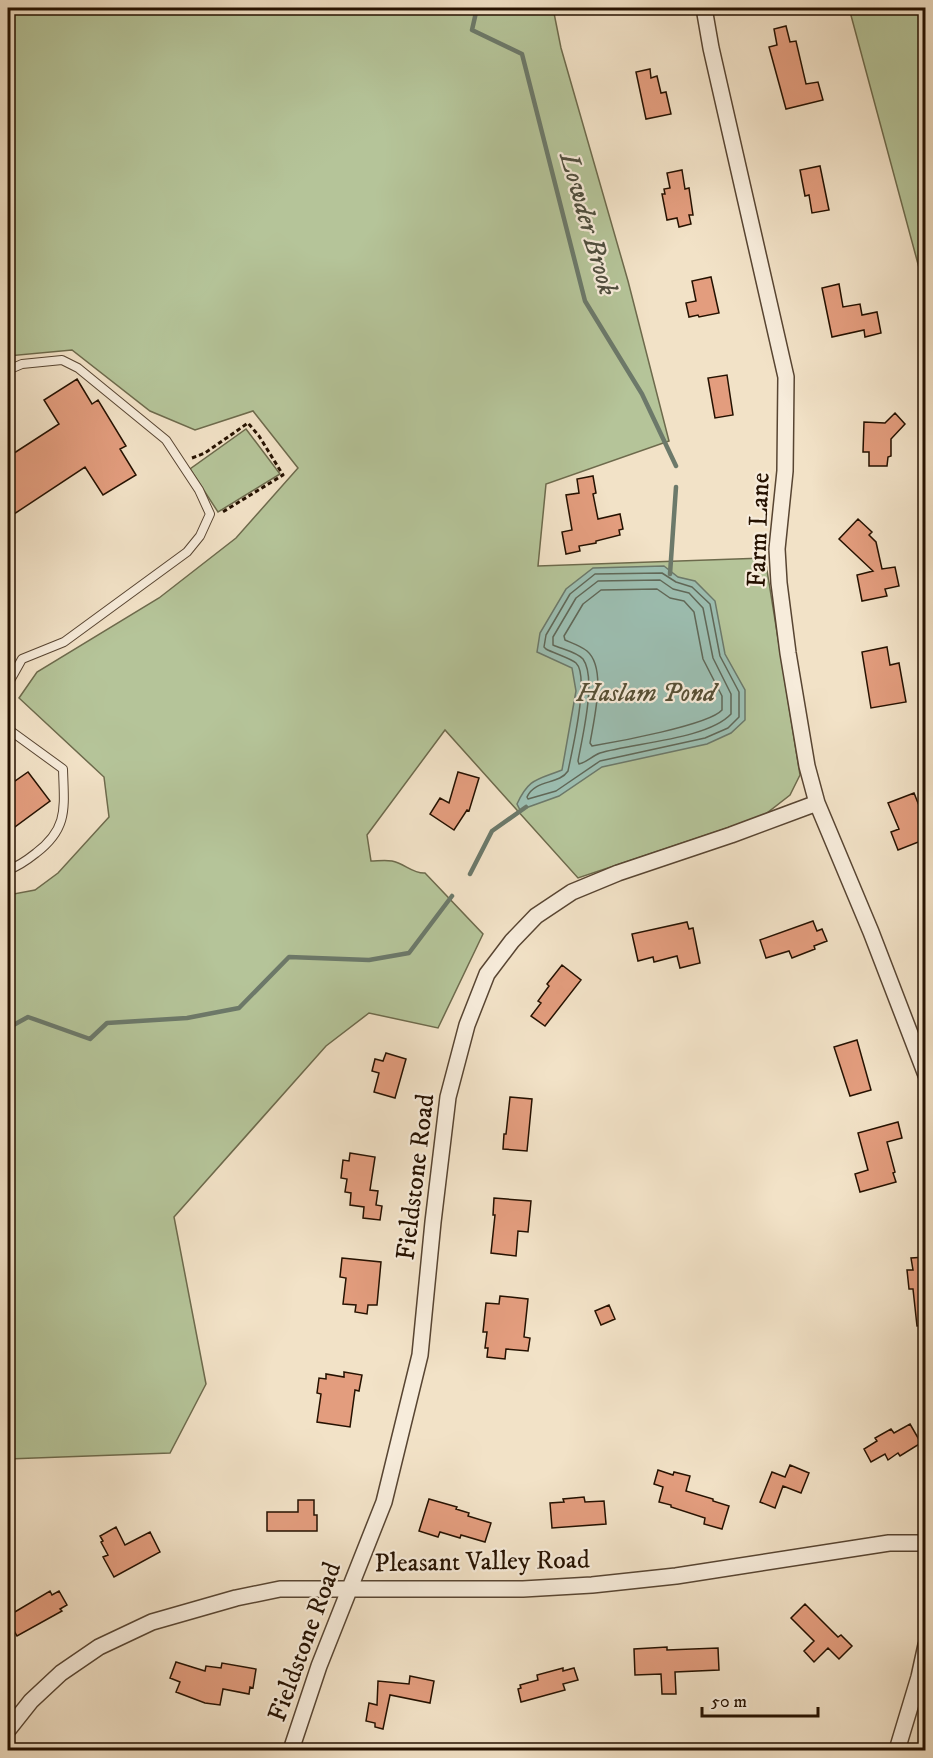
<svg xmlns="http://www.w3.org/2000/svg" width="933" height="1758" viewBox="0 0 933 1758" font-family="'IM FELL DW Pica',serif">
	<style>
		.green { fill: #b5c499; stroke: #6d6a4c; stroke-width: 1.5 }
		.water { fill: #9cbeb1; stroke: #6c796a; stroke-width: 1.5 }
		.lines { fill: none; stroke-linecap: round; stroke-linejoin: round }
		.shore { stroke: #606858; stroke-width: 1.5 }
		.stream { stroke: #6c796a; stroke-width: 4.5 }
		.building { fill: #e39d7e; stroke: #251100; stroke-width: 1.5 }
		.lane-casing { stroke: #584532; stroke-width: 10 }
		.street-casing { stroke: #584532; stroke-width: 18 }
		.path { stroke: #251100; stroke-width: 3; stroke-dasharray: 4.5 3; stroke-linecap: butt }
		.lane { stroke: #f7ecdb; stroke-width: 8 }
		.street { stroke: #f7ecdb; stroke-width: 15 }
		.labels { text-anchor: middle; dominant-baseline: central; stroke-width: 4.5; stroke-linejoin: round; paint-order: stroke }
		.street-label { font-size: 26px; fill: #251100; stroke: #f7ecdb }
		.park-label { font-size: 26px; font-style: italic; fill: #575036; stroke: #f7ecdb }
		.water-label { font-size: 27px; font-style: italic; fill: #4f4e3e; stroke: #f7ecdb }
	</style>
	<rect width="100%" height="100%" fill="#f2e2c7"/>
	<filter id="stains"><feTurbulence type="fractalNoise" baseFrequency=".00333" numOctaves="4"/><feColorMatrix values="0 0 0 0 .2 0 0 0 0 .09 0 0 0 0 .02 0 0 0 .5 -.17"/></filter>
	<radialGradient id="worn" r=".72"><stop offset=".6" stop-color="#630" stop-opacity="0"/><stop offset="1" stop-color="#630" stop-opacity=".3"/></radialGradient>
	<path class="green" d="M8,8H553L561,48L628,281L669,441L546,484L538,566L765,558L800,775L790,795L763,816L578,878L445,730L367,835L371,861C377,861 385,860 392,861C404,863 413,874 425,873L483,934L438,1028L369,1013L326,1046L174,1217L206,1384L170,1453L8,1459V895L35,890L58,873L109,817L104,777L19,698L37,672L159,598L236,538L298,468L253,411L195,430L150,411L72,350L8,356Z
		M849,8H925V290Z
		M246,429L280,474L218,512L190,469Z"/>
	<path class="water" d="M664,566L678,577L695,581L715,601L725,654L745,690V720L731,733L707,744L602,767L559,796L520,810L517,804C529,778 537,780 562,770L576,691L572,668L537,652L540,633L566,589L593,568Z"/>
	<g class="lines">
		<path class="shore" d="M662,573L676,582L692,587L710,604L720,656L739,692V717L728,728L705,738L600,761L556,791L528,799L527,797C535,779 559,785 568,771C572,751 590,676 576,663C570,658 553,653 546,649L544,647L546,635L570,594L595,574Z
			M660,580L673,589L689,593L703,608L713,658L731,694V714C708,739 634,743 600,753C592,756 587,762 579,764L578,761C582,738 597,678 583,659C577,652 562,649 553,645V637L576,598L598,581Z
			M657,589L670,598L684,601L694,612L703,659L722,696V710C709,725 616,742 592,746L590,743C594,719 607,668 587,651C581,646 572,643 565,640L564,636L583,604L601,590Z"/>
		<path class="stream" d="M477,8L472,30L522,54L585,301L642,394L676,466
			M670,574L676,487
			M470,874L492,831L526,807
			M8,1028L28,1017L90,1039L107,1023L187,1018L239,1008L289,957L369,960L409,953L452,896"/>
	</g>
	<path class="building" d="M786,26L790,42L796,41L806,84L818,82L823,100L786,109L769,47L777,45L774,29Z
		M650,69L651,78L657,76L661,93L666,92L671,114L646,119L636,72Z
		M820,166L829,210L812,213L809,195L805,196L800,170Z
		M682,170L685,189L689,188L693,215H689L691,224L679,227L677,218L667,220L662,194H665L664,189L670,188L667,173Z
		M711,277L719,313L699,317L698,315L689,317L686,303L696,301L692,281Z
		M839,284L843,307L860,304L862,315L877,312L881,333L865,337L864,330L832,337L822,288Z
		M727,375L733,415L715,418L708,378Z
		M77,379L92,404L98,400L126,446L120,449L136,475L103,495L85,467L8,518V457L59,424L44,400Z
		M895,413L905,424L891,439V456L888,457L887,466H869V452H863L864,422L885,423Z
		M593,476L596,493L593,494L598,519L620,514L623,529L619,530L620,535L596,541V543L579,546L580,551L566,554L562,532L572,530L566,495L579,493L577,479Z
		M858,519L872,532L869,535L876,542L882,569L895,567L899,586L885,589L887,596L862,601L857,575L873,571L839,539Z
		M887,647L890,665L899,663L906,702L871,708L862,652Z
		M28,772L50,801L8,832V786Z
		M458,772L479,778L469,811L467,810L454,830L430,814L440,798L449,803Z
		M914,793L926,823V839L898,850L891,832L899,829L888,803Z
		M813,921L817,931L822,929L827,941L814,946L815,949L792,958L789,951L766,958L760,940Z
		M687,922L689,929L693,928L700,963L680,968L677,956L654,962L653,957L638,961L632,934Z
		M562,965L581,980L545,1026L531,1016L541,1003L538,1001L549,986L547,984Z
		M857,1040L871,1090L850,1096L834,1047Z
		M386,1053L406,1059L395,1098L374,1092L379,1073L372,1071L375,1059L383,1061Z
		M510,1097L532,1099L527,1151L503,1149L504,1134H506Z
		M898,1122L902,1138L887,1142L895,1172L893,1173L896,1182L860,1192L855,1174L868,1170L858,1133Z
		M350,1153L375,1157L370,1190L378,1191L376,1205L382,1206L380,1220L363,1218L364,1207L350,1205L351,1193L345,1192L347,1179L341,1178L343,1160L349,1161Z
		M494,1198L531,1201L528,1232L518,1231L516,1256L491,1253L495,1215H493Z
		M926,1257V1325L917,1326L913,1289H909L907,1270H913L911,1258Z
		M342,1258L381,1262L377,1305H368L367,1314L355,1312L356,1305L343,1304L346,1278L340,1277Z
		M500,1296L528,1299L524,1337L530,1338L528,1351L506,1349L505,1359L487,1357L488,1348H485L487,1332H483L486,1303L499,1304Z
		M609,1305L615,1319L601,1325L595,1311Z
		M344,1372L362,1375L359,1391L355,1390L350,1427L317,1422L321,1394L317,1393L319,1378L326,1379V1374L344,1377Z
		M910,1424L921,1443L900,1456L898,1453L888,1460L885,1454L871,1462L864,1449L877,1441L875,1438L891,1429L894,1433Z
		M790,1465L809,1473L801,1493L783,1486L775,1508L760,1502L772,1472L785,1477Z
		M658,1470L673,1475L674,1472L690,1476L686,1491L713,1499V1501L729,1506L722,1529L704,1524L705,1518L671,1507V1505L659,1502L663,1487L654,1484Z
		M584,1497L585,1502L604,1501L606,1524L552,1528L550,1503L564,1502L563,1499Z
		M429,1499L457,1507L456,1509L469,1513L468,1516L491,1523L485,1542L461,1535L460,1538L440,1532L438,1537L419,1531Z
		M298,1500H314V1515H317V1531H267V1512H298Z
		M116,1527L125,1545L150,1532L160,1552L114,1577L103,1557L108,1555L101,1542L103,1541L100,1536Z
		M50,1591L52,1595L59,1591L67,1605L60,1609L62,1611L17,1636L8,1620V1616Z
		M805,1604L838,1637L841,1635L852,1646L839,1659L828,1648L814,1662L804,1651L814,1641L791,1618Z
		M667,1647V1650L718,1648L719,1670L675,1672L676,1694H662L661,1674L635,1675L634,1649Z
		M176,1662L205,1671L206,1666L221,1668L222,1663L256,1669L253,1688L250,1687L249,1694L223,1689L220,1705L205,1703L176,1692L180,1682L170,1678Z
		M563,1668V1671L574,1668L578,1680L563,1684L565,1690L521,1702L518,1689L521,1688L520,1685L538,1680L537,1675Z
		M410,1676L434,1681L430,1703L390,1695L383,1729L375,1727V1723L366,1721L369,1703L377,1705L378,1681L409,1684Z"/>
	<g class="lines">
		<defs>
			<path id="lane" d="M8,370L22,364L62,360L78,368L166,440L199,490L210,514L200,536L187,552L64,642L22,659L8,684
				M8,729L63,769C64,807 69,828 36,853C26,861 19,866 8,870"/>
			<path id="street" d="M704,8L711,48L786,377L785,471L777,549L779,583L788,653L807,766L817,803L871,932L926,1075
				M8,1730L31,1701L61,1673L99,1647L152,1622L236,1598L280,1589H523L592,1585L676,1576L889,1543H926
				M291,1750L319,1666L384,1502L420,1355L433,1222L448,1097L467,1025L487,974L512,941L536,916L572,892L618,873L731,835L817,803
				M897,1750L919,1677L926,1645"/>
		</defs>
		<use href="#lane" class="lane-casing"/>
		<use href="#street" class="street-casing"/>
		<path class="path" d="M192,458L205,453L248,423L259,436L283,475L221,513"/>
		<use href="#lane" class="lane"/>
		<use href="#street" class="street"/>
	</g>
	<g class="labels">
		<g class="street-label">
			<text transform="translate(759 530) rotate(-88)">Farm Lane</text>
			<text transform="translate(416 1177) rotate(-83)">Fieldstone Road</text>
			<text transform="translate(482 1562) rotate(-1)">Pleasant Valley Road</text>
			<text transform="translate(305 1642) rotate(-70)">Fieldstone Road</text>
		</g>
		<g class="park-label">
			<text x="646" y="693">Haslam Pond</text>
		</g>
		<g class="water-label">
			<text transform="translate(588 224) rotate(74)">Lowder Brook</text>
		</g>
	</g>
	<rect width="933" height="1758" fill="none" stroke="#f2e2c7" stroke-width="30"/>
	<rect x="9" y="9" width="915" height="1740" fill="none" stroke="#251100" stroke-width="3"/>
	<rect x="15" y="15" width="903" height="1728" fill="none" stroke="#251100" stroke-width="1.5"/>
	<path d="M702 1707v9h116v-9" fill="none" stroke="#251100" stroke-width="3"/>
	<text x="711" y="1707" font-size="18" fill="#251100" stroke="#f7ecdb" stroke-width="4.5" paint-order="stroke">50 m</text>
	<rect width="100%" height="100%" filter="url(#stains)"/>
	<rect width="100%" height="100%" fill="url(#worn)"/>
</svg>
